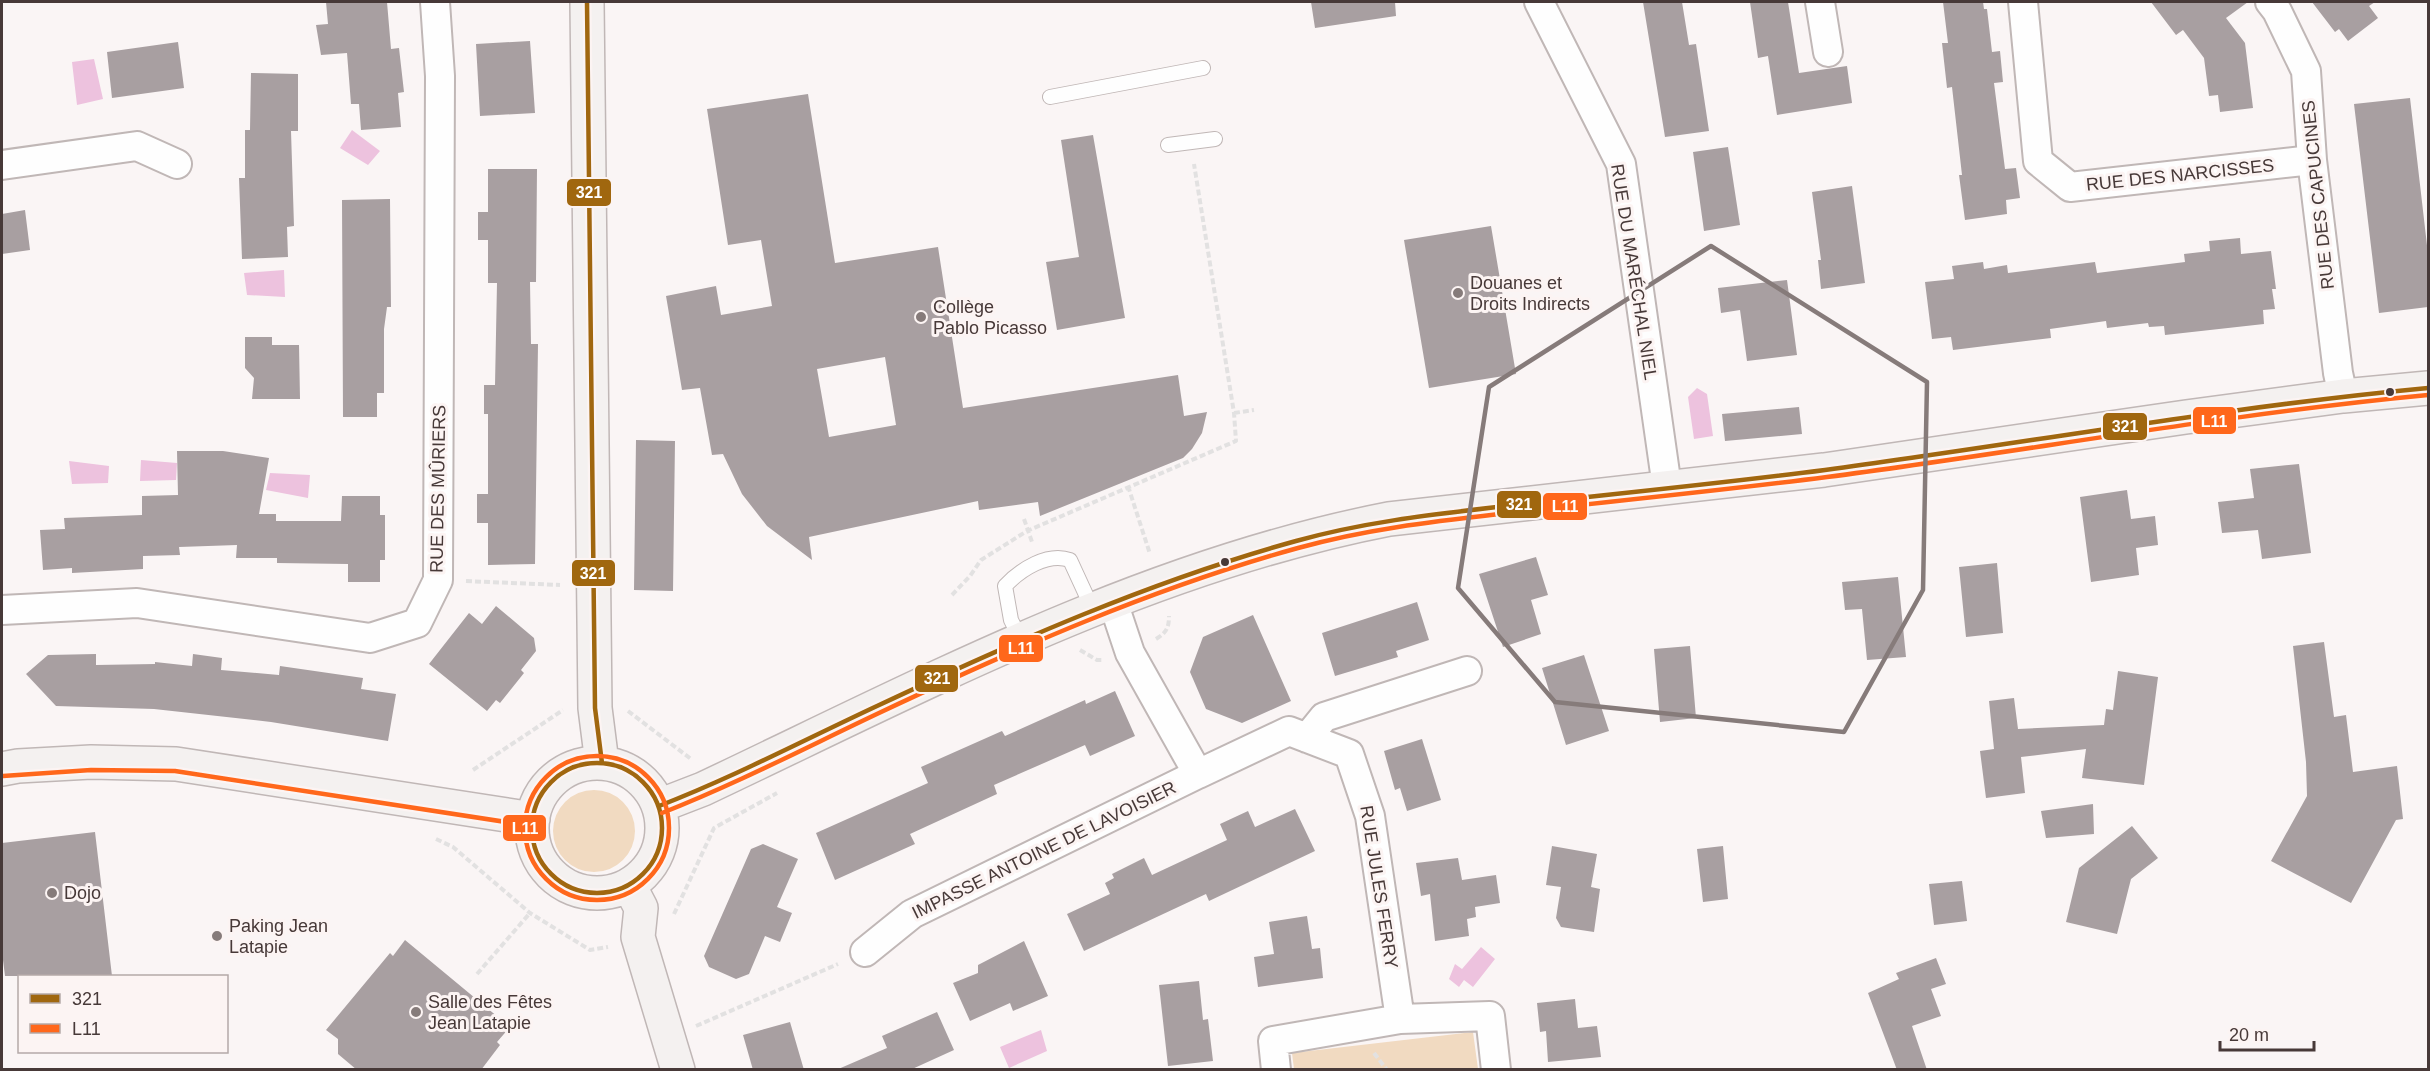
<svg xmlns="http://www.w3.org/2000/svg" width="2430" height="1071" viewBox="0 0 2430 1071" font-family="Arial,sans-serif">
	<style>
		.green { fill: #f1dac1 }
		.water { fill: #edc2de }
		.building { fill: #a89fa1; fill-rule: evenodd }
		.lines { fill: none; stroke-linecap: round; stroke-linejoin: round }
		.lane-casing { stroke: #c0b7b6; stroke-width: 16 }
		.street-casing { stroke: #c0b7b6; stroke-width: 32 }
		.secondary-casing { stroke: #c0b7b6; stroke-width: 36 }
		.path { stroke: #e2e1e1; stroke-width: 4; stroke-dasharray: 6 3; stroke-linecap: butt }
		.lane { stroke: #fefefe; stroke-width: 14 }
		.street { stroke: #fefefe; stroke-width: 28 }
		.secondary { stroke: #f4f1f0; stroke-width: 33 }
		.bus-1-casing { stroke: #fcf4f3; stroke-width: 9 }
		.bus-2-casing { stroke: #fcf4f3; stroke-width: 9 }
		.bus-1 { stroke: #a0670f; stroke-width: 4.5 }
		.bus-2 { stroke: #ff671b; stroke-width: 4.5 }
		.marked { fill: none; stroke: #867b7a; stroke-width: 4.5; stroke-linejoin: round }
		.poi-dot { fill: #867b7a; stroke: #fcf4f3; stroke-width: 2 }
		.bus-dot { fill: #473938; stroke: #fcf4f3; stroke-width: 2 }
		.labels { text-anchor: middle; dominant-baseline: central; stroke-width: 6; stroke-linejoin: round; paint-order: stroke }
		.street-label { font-size: 18px; fill: #473938; stroke: #fcf4f3 }
		.poi-label { font-size: 18px; fill: #473938; stroke: #fcf4f3; text-anchor: start }
		.line-badge { stroke: #fcf4f3; stroke-width: 2 }
		.badge-label { font-size: 16px; text-anchor: middle; font-weight: bold; fill: #fff }
	</style>
	<rect width="100%" height="100%" fill="#faf5f5"/>
	<path class="green" d="M553 831a41 41 0 1 1 82 0a41 41 0 1 1-82 0Z
		M1473,1032L1478,1069H1294L1292,1053Z"/>
	<path class="water" d="M94,59L103,99L77,105L72,62Z
		M352,130L380,151L368,165L340,148Z
		M284,270L285,297L247,295L244,273Z
		M1697,388L1707,394L1713,436L1694,439L1688,397Z
		M141,460L177,463L176,480L140,481Z
		M69,461L109,466L108,483L72,484Z
		M270,473L310,475L308,498L266,490Z
		M1481,947L1495,959L1473,987L1464,980L1459,987L1449,979L1455,964L1462,969Z
		M1041,1030L1047,1051L1009,1068L1000,1047Z"/>
	<path class="building" d="M326,2H387L391,49L399,48L404,92L398,93L401,127L361,130L359,104H351L347,53L321,55L316,25L328,24Z
		M1311,2H1395L1396,16L1315,28Z
		M1643,2H1682L1689,45L1696,44L1709,131L1665,137Z
		M1750,2H1788L1799,73L1847,66L1852,103L1777,115L1768,56L1758,58Z
		M1943,2H1983L1984,9H1987L1992,52L2000,51L2003,82L1994,83L2005,169L2016,168L2020,198L2006,200L2007,214L1965,220L1959,175H1962L1952,87L1947,88L1942,43H1948Z
		M2151,2H2248L2226,18L2245,43L2253,108L2220,112L2218,95L2209,96L2204,58L2183,30L2176,35Z
		M2312,2H2375L2369,6L2378,18L2348,41L2339,29L2335,32Z
		M530,41L535,113L480,116L476,44Z
		M178,42L184,88L112,98L107,52Z
		M251,73L298,74V131H291L294,226L287,227L288,257L242,259L239,178H245V130H250Z
		M808,94L835,263L938,247L963,408L1178,375L1184,416L1207,412L1202,433L1192,449L1183,458L1040,516L1038,502L979,510L978,501L809,537L812,560L767,526L742,494L723,454L712,455L700,388L682,390L666,296L716,286L721,315L772,306L761,240L728,245L707,109ZM885,357L896,425L829,437L817,369Z
		M2410,98L2428,254V307L2379,313L2354,104Z
		M1093,135L1125,318L1057,330L1046,262L1079,257L1061,140Z
		M1728,147L1740,225L1704,231L1693,152Z
		M488,169H537L536,282H530L531,344H538L535,564L488,565V523H477V494H488V414H484V385H495L497,283H488V240H478V212H488Z
		M1852,186L1865,283L1821,289L1818,260H1821L1812,192Z
		M390,199L391,307H387L384,329V393H377V417H343L342,200Z
		M25,210L30,250L2,254V214Z
		M1491,226L1516,374L1429,388L1404,240Z
		M2240,238L2241,254L2271,251L2276,289H2272L2275,309L2263,310L2264,324L2165,335L2164,326L2149,327L2148,323L2107,328L2106,321L2050,329L2051,338L1953,350L1951,337L1932,339L1925,282L1954,279L1952,266L1983,262L1984,269L2007,265L2008,273L2095,262L2097,273L2185,262L2184,254L2210,251L2209,241Z
		M1787,280L1797,355L1747,361L1740,310L1721,313L1718,288Z
		M245,337H272V345H299L300,399H252L254,378L245,368Z
		M1799,407L1802,434L1725,441L1722,414Z
		M636,440L675,441L673,591L634,590Z
		M177,451H223L269,458L259,514H276V521H341L342,496H380V515H385V560H380V582H348V564L277,563V558H236L237,545L179,547L180,555L143,556V569L72,573V568L43,570L40,530L65,529L64,518L142,515V496L178,495Z
		M2299,464L2311,553L2262,559L2258,530L2222,533L2218,502L2254,498L2250,469Z
		M2127,490L2131,519L2155,516L2158,545L2136,548L2139,575L2091,582L2080,497Z
		M1536,557L1548,595L1531,600L1541,634L1503,647L1479,574Z
		M1997,563L2003,633L1966,637L1959,567Z
		M1898,577L1906,657L1867,660L1862,609L1845,610L1842,582Z
		M1417,602L1429,640L1396,651L1398,657L1335,676L1322,633Z
		M496,606L534,638L536,651L521,670L524,673L500,703L496,700L487,711L429,664L469,613L482,624Z
		M1253,615L1291,701L1242,723L1206,709L1190,672L1203,637Z
		M2324,642L2334,717L2346,715L2353,772L2397,766L2403,819L2396,820L2351,903L2271,861L2307,796L2306,762L2293,646Z
		M1690,646L1696,718L1660,722L1654,649Z
		M96,654V665L155,664V662L192,666L193,654L222,658L221,670L279,675L280,666L363,678L361,689L396,694L388,741L271,722L154,709L56,706L26,674L48,655Z
		M1584,655L1609,731L1566,745L1542,668Z
		M2118,671L2158,677L2144,785L2082,778L2086,749L2021,757L2025,793L1986,798L1980,751L1994,749L1989,701L2014,698L2018,729L2104,725L2106,709L2113,710Z
		M1115,691L1135,736L1090,756L1085,745L994,785L997,794L910,834L915,844L835,880L816,833L928,783L921,767L1002,731L1005,736L1085,700L1086,704Z
		M1422,739L1441,800L1407,811L1400,788L1395,790L1384,751Z
		M2093,804L2094,834L2046,838L2041,811Z
		M1295,809L1315,851L1209,901L1206,894L1084,951L1067,914L1110,894L1105,883L1114,878L1112,874L1144,858L1152,875L1227,840L1220,824L1248,811L1255,827Z
		M2132,826L2158,858L2131,879L2117,934L2066,922L2079,868Z
		M95,832L112,976H5L3,960H2V843Z
		M763,844L798,859L777,907L792,913L780,942L765,936L749,974L736,979L709,967L704,956L751,849Z
		M1552,846L1597,854L1591,887L1600,889L1594,932L1561,927L1556,918L1561,887L1546,885Z
		M1723,846L1728,899L1703,902L1697,849Z
		M1458,858L1462,880L1496,875L1500,903L1475,907L1476,917L1467,919L1469,936L1435,941L1430,894L1421,896L1416,863Z
		M1962,881L1967,921L1934,925L1929,884Z
		M1307,916L1312,949L1320,948L1323,978L1258,987L1254,957L1274,954L1269,922Z
		M405,940L510,1027L497,1042L500,1045L481,1070H357L338,1054V1039L326,1030L390,953L393,956Z
		M1024,941L1048,996L1013,1011L1010,1003L970,1021L953,983L978,973V965Z
		M1936,958L1946,984L1931,989L1941,1016L1912,1026L1927,1070H1897L1868,993L1899,979L1896,973Z
		M1199,981L1203,1020L1208,1019L1213,1061L1168,1066L1159,985Z
		M1575,999L1578,1028L1597,1026L1601,1057L1548,1062L1546,1031L1540,1032L1537,1003Z
		M937,1012L954,1050L910,1070H836L887,1048L882,1036Z
		M790,1022L804,1070H753L743,1035Z"/>
	<g class="lines">
		<defs>
			<path id="lane" d="M1050,97L1203,68
				M1168,145L1215,139
				M1021,640L1011,620L1005,586C1021,569 1048,552 1070,560L1093,610"/>
			<path id="street" d="M1539,2L1621,164L1667,487
				M1820,2L1828,52
				M2023,2L2038,161L2070,187L2312,160
				M2270,2L2277,11L2306,71L2312,160L2338,373L2343,396
				M2,165L137,146L177,164
				M1113,602L1130,653L1198,774L1289,731L1349,754L1370,816L1400,1019
				M2,610L137,603L370,638L417,623L438,580L440,76L435,2
				M1307,738L1324,717L1467,671
				M865,952L912,914L1198,774
				M1276,1070L1273,1041L1400,1019L1490,1016L1496,1070"/>
			<path id="secondary" d="M587,2L595,708L602,763
				M532 828a65 65 0 1 1 130 0a65 65 0 1 1-130 0Z
				M2,769L18,766L91,762L176,764L533,819
				M659,806L703,789C925,684 1146,566 1389,519L1824,470L2186,417L2343,396L2428,388
				M629,885L641,908L638,937L678,1070"/>
		</defs>
		<use href="#lane" class="lane-casing"/>
		<use href="#street" class="street-casing"/>
		<use href="#secondary" class="secondary-casing"/>
		<path class="path" d="M1234,413L1254,410
			M1128,486L1150,554
			M1024,519L1032,542
			M466,581L560,585
			M952,595L970,576L981,560L1027,531L1236,441L1234,413L1194,164
			M1156,639C1166,633 1169,628 1169,616
			M1080,650L1097,660H1102
			M628,711L691,759
			M473,770L563,710
			M436,839L453,847L530,913L590,950L608,947
			M674,914L714,828L777,793
			M477,974L530,913
			M696,1026L838,964
			M1374,1053L1387,1070"/>
		<use href="#lane" class="lane"/>
		<use href="#street" class="street"/>
		<use href="#secondary" class="secondary"/>
		<defs>
			<path id="bus-1" d="M587,2L595,708L602,763
				M532 828a65 65 0 1 1 130 0a65 65 0 1 1-130 0Z
				M659,806C734,777 804,740 877,706C1013,642 1151,581 1296,541C1371,520 1447,513 1523,504C1624,493 1725,483 1825,470C2026,443 2226,407 2428,388"/>
			<path id="bus-2" d="M525 828a72 72 0 1 1 144 0a72 72 0 1 1-144 0Z
				M3,776L91,770L175,771L532,826
				M662,813C736,784 807,747 879,713C1015,649 1153,588 1298,548C1373,527 1448,520 1525,511C1625,500 1726,490 1827,477C2027,451 2227,414 2428,395"/>
		</defs>
		<use href="#bus-1" class="bus-1-casing"/>
		<use href="#bus-2" class="bus-2-casing"/>
		<use href="#bus-1" class="bus-1"/>
		<use href="#bus-2" class="bus-2"/>
	</g>
	<path class="marked" d="M1711,246L1927,382L1923,590L1844,732L1555,702L1458,588L1489,387Z"/>
	<g class="poi-dot">
		<circle cx="1458" cy="293" r="6"/>
		<circle cx="921" cy="317" r="6"/>
		<circle cx="52" cy="893" r="6"/>
		<circle cx="217" cy="936" r="6"/>
		<circle cx="416" cy="1012" r="6"/>
	</g>
	<g class="bus-dot">
		<circle cx="2390" cy="392" r="5"/>
		<circle cx="1225" cy="562" r="5"/>
	</g>
	<g class="labels">
		<g class="street-label">
			<text transform="translate(2180 175) rotate(-6)">RUE DES NARCISSES</text>
			<text transform="translate(2318 195) rotate(-96)">RUE DES CAPUCINES</text>
			<text transform="translate(1634 272) rotate(81)">RUE DU MARÉCHAL NIEL</text>
			<text transform="translate(438 489) rotate(-89)">RUE DES MÛRIERS</text>
			<text transform="translate(1044 850) rotate(-26)">IMPASSE ANTOINE DE LAVOISIER</text>
			<text transform="translate(1379 887) rotate(81)">RUE JULES FERRY</text>
		</g>
		<g class="poi-label">
			<text x="1470" y="283">Douanes et<tspan x="1470" dy="21">Droits Indirects</tspan></text>
			<text x="933" y="307">Collège<tspan x="933" dy="21">Pablo Picasso</tspan></text>
			<text x="64" y="893">Dojo</text>
			<text x="229" y="926">Paking Jean<tspan x="229" dy="21">Latapie</tspan></text>
			<text x="428" y="1002">Salle des Fêtes<tspan x="428" dy="21">Jean Latapie</tspan></text>
		</g>
	</g>
	<g class="line-badge">
		<rect x="566" y="178" width="46" height="29" rx="6" fill="#a0670f"/>
		<rect x="2192" y="406" width="45" height="29" rx="6" fill="#ff671b"/>
		<rect x="2102" y="412" width="46" height="29" rx="6" fill="#a0670f"/>
		<rect x="1496" y="490" width="46" height="29" rx="6" fill="#a0670f"/>
		<rect x="1542" y="492" width="46" height="29" rx="6" fill="#ff671b"/>
		<rect x="571" y="559" width="45" height="28" rx="6" fill="#a0670f"/>
		<rect x="998" y="634" width="46" height="29" rx="6" fill="#ff671b"/>
		<rect x="914" y="664" width="45" height="29" rx="6" fill="#a0670f"/>
		<rect x="502" y="814" width="45" height="28" rx="6" fill="#ff671b"/>
	</g>
	<g class="badge-label">
		<text x="589" y="198">321</text>
		<text x="2214" y="427">L11</text>
		<text x="2125" y="432">321</text>
		<text x="1519" y="510">321</text>
		<text x="1565" y="512">L11</text>
		<text x="593" y="579">321</text>
		<text x="1021" y="654">L11</text>
		<text x="937" y="684">321</text>
		<text x="525" y="834">L11</text>
	</g>
	<rect width="2430" height="1071" fill="none" stroke="#473938" stroke-width="6"/>
	<rect x="18" y="975" width="210" height="78" fill="#fcf4f3" stroke="#b4a9a8" stroke-width="1.5"/>
	<rect x="30" y="994" width="30" height="9" fill="#a0670f" stroke="#b4a9a8" stroke-width="1.5"/>
	<text x="72" y="1005" font-size="18" fill="#473938">321</text>
	<rect x="30" y="1024" width="30" height="9" fill="#ff671b" stroke="#b4a9a8" stroke-width="1.5"/>
	<text x="72" y="1035" font-size="18" fill="#473938">L11</text>
	<path d="M2220 1041v9h94v-9" fill="none" stroke="#473938" stroke-width="3"/>
	<text x="2229" y="1041" font-size="18" fill="#473938" stroke="#fcf4f3" stroke-width="4.5" paint-order="stroke">20 m</text>
</svg>
